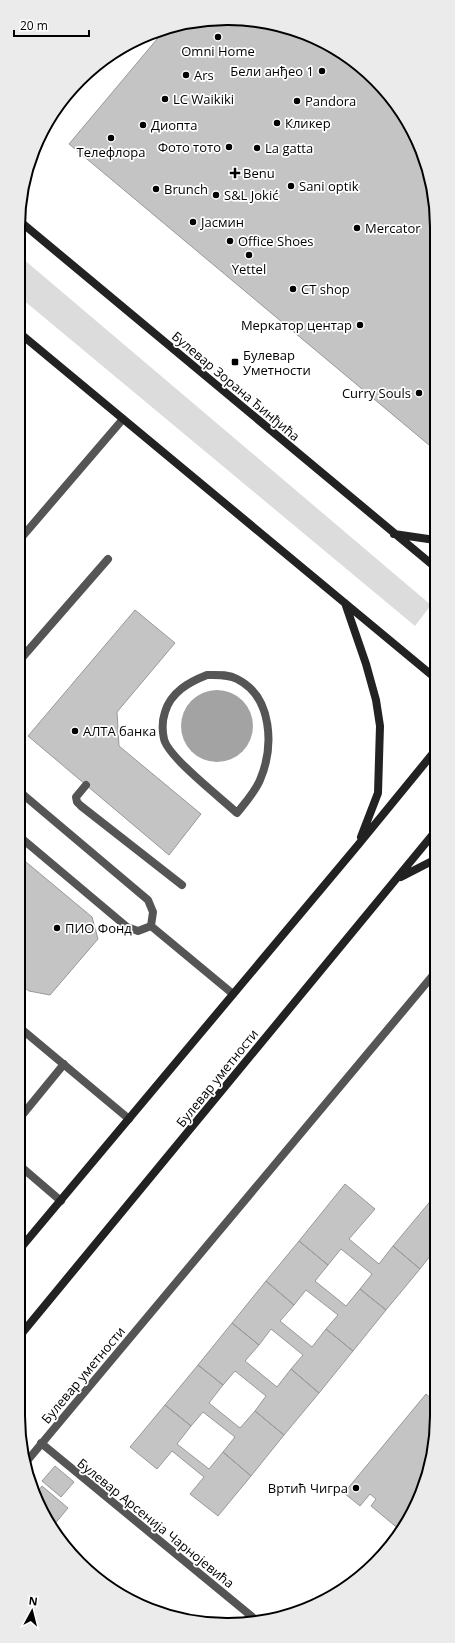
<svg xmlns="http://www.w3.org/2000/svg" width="455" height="1643" viewBox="0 0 455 1643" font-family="'Open Sans',sans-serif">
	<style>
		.green { fill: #dcdcdc }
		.water { fill: #a3a3a3 }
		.building { fill: #c4c4c4; stroke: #999 }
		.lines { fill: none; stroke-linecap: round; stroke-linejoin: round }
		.lane { stroke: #555; stroke-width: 8 }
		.street { stroke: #555; stroke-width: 8 }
		.secondary { stroke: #222; stroke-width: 8 }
		.poi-dot { fill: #000; stroke: #fff; stroke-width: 1.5 }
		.labels { text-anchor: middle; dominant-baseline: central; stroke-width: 3.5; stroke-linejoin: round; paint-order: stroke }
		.poi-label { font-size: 13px; fill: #000; stroke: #fff; text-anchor: start }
		.street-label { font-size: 13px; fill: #000; stroke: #fff }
		.rim { fill: none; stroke: #000; stroke-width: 2 }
	</style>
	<rect width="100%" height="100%" fill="#fff"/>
	<path class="green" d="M22,258L431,605L415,626L22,299Z"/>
	<path class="water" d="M181 726a36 36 0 1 1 72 0a36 36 0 1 1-72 0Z"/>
	<path class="building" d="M186,22H268L320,40L376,80L415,135L435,200V450L69,144L163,32Z
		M135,610L175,643L117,712L119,746L201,814L169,855L28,736Z
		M20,857L92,917L98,939L50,995L29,991L19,984Z
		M19,1043L26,1049L19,1056Z
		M345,1184L375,1209L349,1239L379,1264L393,1246L420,1269L386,1310L360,1289L372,1274L341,1249L328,1265L299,1241Z
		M433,1198V1252L420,1269L393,1246Z
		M299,1241L328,1265L315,1281L346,1306L360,1289L386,1310L353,1351L326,1329L338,1315L306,1290L294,1305L266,1281Z
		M266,1281L294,1305L280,1321L312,1347L326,1329L353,1351L319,1393L291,1369L303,1355L271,1329L259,1345L232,1323Z
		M232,1323L259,1345L245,1361L277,1387L291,1369L319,1393L284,1435L255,1411L266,1396L235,1371L223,1385L198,1365Z
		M198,1365L223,1385L209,1403L240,1428L255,1411L284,1435L251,1476L223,1452L235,1437L203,1412L191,1426L165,1405Z
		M426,1394L433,1400V1421L430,1424L433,1426V1456L410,1518L400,1530L371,1506L376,1499L370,1494L360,1506L344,1493Z
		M165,1405L191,1426L177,1444L209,1469L223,1452L251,1476L218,1516L190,1494L204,1477L172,1451L157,1469L130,1447Z
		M55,1466L74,1482L61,1497L42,1481Z
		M42,1486L68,1508L53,1526L34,1496Z"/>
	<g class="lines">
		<path class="lane" d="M20,660L108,559
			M207,675C217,675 228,674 237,679C273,697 274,747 260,780C255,792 245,803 237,813C221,798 168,757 164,739C162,730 162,721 165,712C171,692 189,682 207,675Z
			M86,785L76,797L77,802L81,806L182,885
			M20,792L148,900L153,912L151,926L233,994
			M20,837L127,927L138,931L151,926
			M19,1027L129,1119
			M19,1119L64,1064
			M19,1165L61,1201"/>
		<path class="street" d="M21,538L123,419
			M41,1443L256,1620
			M27,1461L434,974"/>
		<path class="secondary" d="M22,223L435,567
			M22,335L434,677
			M394,534L435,540
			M345,603L366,664L376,700L380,726L378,793L361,837
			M401,877L434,860
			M19,1250L358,845L434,752
			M18,1338L434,833"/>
	</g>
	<g class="poi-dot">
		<circle cx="218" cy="37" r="4"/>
		<circle cx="322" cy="71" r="4"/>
		<circle cx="186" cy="75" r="4"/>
		<circle cx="165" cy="99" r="4"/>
		<circle cx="297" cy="101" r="4"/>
		<circle cx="277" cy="123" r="4"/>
		<circle cx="143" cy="125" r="4"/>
		<circle cx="111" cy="138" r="4"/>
		<circle cx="229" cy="147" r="4"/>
		<circle cx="257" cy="148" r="4"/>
		<path d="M233 167h4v4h4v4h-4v4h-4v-4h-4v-4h4z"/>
		<circle cx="291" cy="186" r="4"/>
		<circle cx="156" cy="189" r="4"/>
		<circle cx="216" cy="195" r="4"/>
		<circle cx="193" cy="222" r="4"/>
		<circle cx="357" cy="228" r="4"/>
		<circle cx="230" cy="241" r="4"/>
		<circle cx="249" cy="255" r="4"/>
		<circle cx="293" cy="289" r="4"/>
		<circle cx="360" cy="325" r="4"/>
		<rect x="231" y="358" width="8" height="8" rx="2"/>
		<circle cx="419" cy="393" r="4"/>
		<circle cx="75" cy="731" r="4"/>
		<circle cx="57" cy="928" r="4"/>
		<circle cx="356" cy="1488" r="4"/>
	</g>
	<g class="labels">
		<g class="poi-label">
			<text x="218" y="51" text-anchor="middle">Omni Home</text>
			<text x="314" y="71" text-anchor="end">Бели анђео 1</text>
			<text x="194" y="75">Ars</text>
			<text x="173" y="99">LC Waikiki</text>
			<text x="305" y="101">Pandora</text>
			<text x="285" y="123">Кликер</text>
			<text x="151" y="125">Диопта</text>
			<text x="221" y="147" text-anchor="end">Фото тото</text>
			<text x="265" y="148">La gatta</text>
			<text x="111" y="152" text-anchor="middle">Телефлора</text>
			<text x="243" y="173">Benu</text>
			<text x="299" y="186">Sani optik</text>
			<text x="164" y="189">Brunch</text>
			<text x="224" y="195">S&amp;L Jokić</text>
			<text x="201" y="222">Јасмин</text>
			<text x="365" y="228">Mercator</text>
			<text x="238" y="241">Office Shoes</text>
			<text x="249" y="269" text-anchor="middle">Yettel</text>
			<text x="301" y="289">CT shop</text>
			<text x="352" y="325" text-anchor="end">Меркатор центар</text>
			<text x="243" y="355">Булевар<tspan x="243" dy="15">Уметности</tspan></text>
			<text x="411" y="393" text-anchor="end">Curry Souls</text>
			<text x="83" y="731">АЛТА банка</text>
			<text x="65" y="928">ПИО Фонд</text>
			<text x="348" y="1488" text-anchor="end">Вртић Чигра</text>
		</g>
		<g class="street-label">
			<text transform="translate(236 386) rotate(40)">Булевар Зорана Ђинђића</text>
			<text transform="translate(217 1078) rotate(-51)">Булевар уметности</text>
			<text transform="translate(83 1375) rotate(-50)">Булевар уметности</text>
			<text transform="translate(156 1523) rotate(39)">Булевар Арсенија Чарнојевића</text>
		</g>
	</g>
	<path d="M0 0H455V1643H0ZM227 25H228A202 202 0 0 1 430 227V1416A202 202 0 0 1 228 1618H227A202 202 0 0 1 25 1416V227A202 202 0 0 1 227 25Z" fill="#ebebeb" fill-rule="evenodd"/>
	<path class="rim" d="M227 25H228A202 202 0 0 1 430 227V1416A202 202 0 0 1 228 1618H227A202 202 0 0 1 25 1416V227A202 202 0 0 1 227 25Z"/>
	<g transform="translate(32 1611) rotate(7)" stroke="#ffffff" stroke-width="3" paint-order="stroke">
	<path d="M0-3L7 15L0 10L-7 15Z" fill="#000000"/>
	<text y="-6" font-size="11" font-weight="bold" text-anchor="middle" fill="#000000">N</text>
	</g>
	<path d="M14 30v6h75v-6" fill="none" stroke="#000000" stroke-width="2"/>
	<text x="20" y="30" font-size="12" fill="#000000" stroke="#ffffff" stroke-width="3" paint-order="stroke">20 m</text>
</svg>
